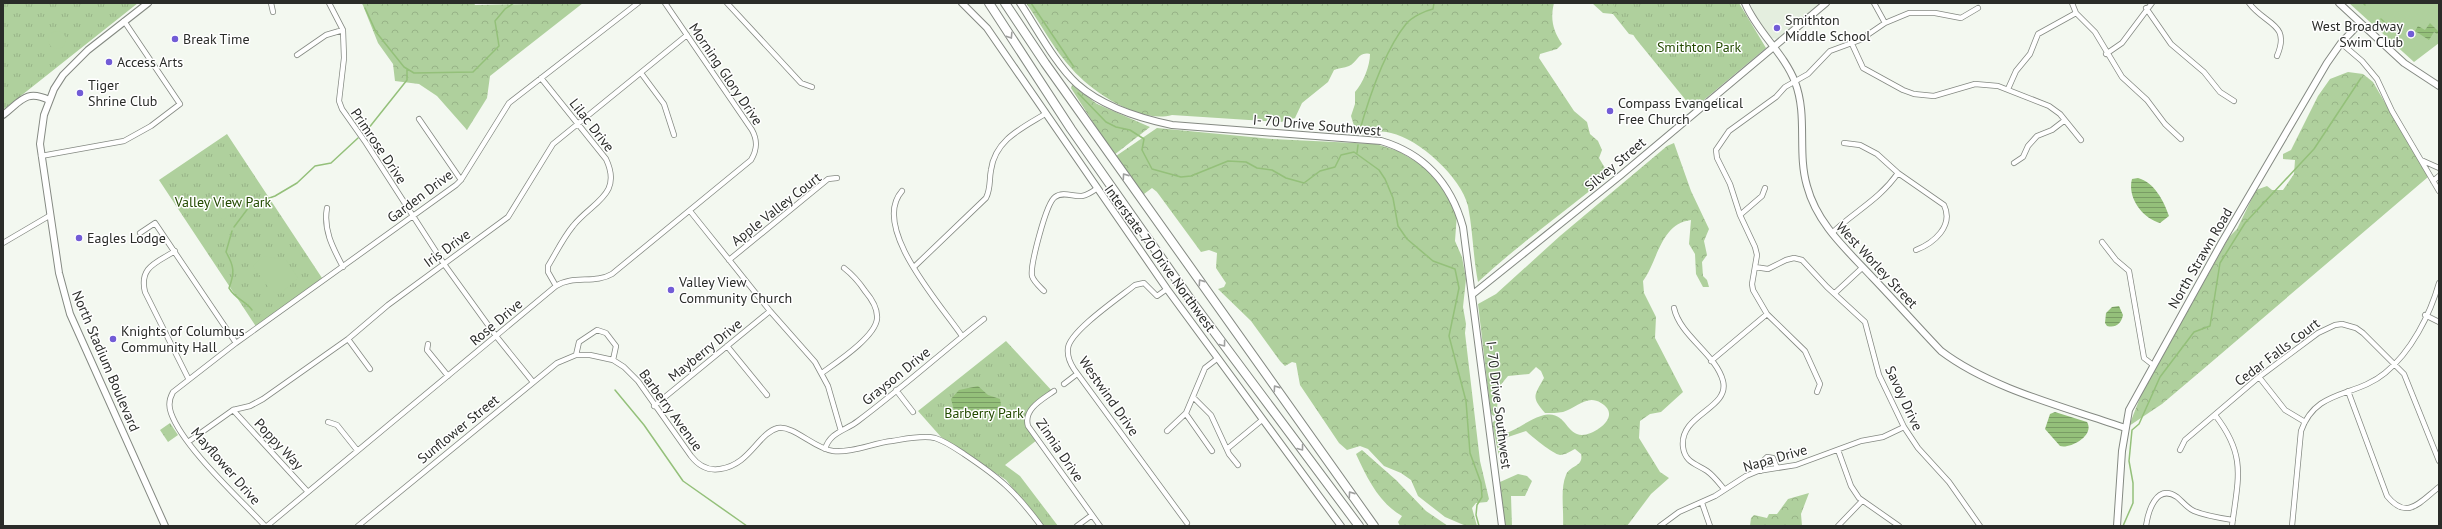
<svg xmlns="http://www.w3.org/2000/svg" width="2442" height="529" viewBox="0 0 2442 529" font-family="'PT Sans',sans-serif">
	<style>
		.built { fill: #e4eedf }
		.forest { fill: url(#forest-crowns) }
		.park { fill: url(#park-tufts) }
		.pitch { fill: #afd09d }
		.water { fill: url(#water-rules) }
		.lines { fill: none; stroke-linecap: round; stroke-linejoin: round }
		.stream { stroke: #94c07a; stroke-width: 1.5 }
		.street-casing { stroke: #848982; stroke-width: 6 }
		.secondary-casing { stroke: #848982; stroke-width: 8 }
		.highway-casing { stroke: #848982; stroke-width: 10 }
		.street { stroke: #fff; stroke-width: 4.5 }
		.secondary { stroke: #fff; stroke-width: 6 }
		.highway { stroke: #fff; stroke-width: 8 }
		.oneway { stroke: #9fa09f }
		.poi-dot { fill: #725cd6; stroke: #fff; stroke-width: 1.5 }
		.labels { text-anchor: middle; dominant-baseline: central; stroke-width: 3; stroke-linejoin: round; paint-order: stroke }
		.poi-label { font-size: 14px; fill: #2a2c29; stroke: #fff; text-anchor: start }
		.park-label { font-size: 14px; fill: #234a00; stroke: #fff }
		.street-label { font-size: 14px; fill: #2a2c29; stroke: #fff }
	</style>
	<defs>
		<pattern id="forest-crowns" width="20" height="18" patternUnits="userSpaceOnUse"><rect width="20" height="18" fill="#afd09d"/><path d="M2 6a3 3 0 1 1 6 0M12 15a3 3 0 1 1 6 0" fill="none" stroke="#97b387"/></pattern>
		<pattern id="park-tufts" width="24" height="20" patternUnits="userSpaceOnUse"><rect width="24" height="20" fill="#afd09d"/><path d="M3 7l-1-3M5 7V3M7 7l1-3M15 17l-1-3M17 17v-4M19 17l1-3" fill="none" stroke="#97b387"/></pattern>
		<pattern id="water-rules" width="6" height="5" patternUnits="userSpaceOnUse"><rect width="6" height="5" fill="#94c07a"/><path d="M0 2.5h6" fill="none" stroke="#799c64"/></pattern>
	</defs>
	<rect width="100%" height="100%" fill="#f3f8f0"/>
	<path class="built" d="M1750,3H1820L1777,39L1771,38L1757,18Z"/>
	<path class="forest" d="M362,3H474L475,5L583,3L490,76L487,98L467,130L437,96L419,84L395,81L393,64L378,43Z
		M1026,3H1554C1550,19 1553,31 1562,44L1557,49L1540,54L1539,58L1574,111L1587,122L1590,134L1598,141L1602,150L1599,158L1609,175C1566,211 1520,243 1478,282C1473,257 1473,231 1468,206C1461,177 1419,139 1391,133C1379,130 1366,131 1355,129L1351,116L1355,104V92C1363,83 1370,66 1370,54C1358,51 1358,62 1349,66C1344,68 1339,68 1334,70L1328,82L1302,103L1295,118L1281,122L1172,115C1140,124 1092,92 1072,69C1054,50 1041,24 1026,3Z
		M1592,3H1684L1638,36L1629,34L1613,14L1603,13Z
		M2348,72L2363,74L2373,82L2428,177L2201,371L2162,404L2129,426L2141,395L2229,237L2237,229L2256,190L2267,186L2272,190H2283L2294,174L2295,160L2283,159V154L2291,150L2318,96L2330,79Z
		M1072,85L1097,104L1150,127L1114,155L1071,88Z
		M1157,128L1272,139L1376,144L1398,151L1425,167L1440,181L1457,213L1455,241L1462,257L1466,279L1463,307L1466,324L1465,333L1480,461L1489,499L1487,502L1476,503L1472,508L1477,526H1466L1445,517L1418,496L1411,480L1401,473L1384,466L1368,449L1360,446L1347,450L1339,443L1300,385L1296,363L1292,362L1285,366L1280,361L1251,321L1218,289L1224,287L1226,283L1216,268L1217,253L1209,250L1201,252L1157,192L1152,188L1144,194H1141L1116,156Z
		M1674,143L1691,191L1709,229L1704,241L1707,255L1702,262L1703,276L1707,280L1709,287H1703L1696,274L1695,254L1689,244L1691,220C1660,224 1658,261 1643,281L1644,293L1656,317L1655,338L1683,392L1661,412L1650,414L1640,421L1639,438L1660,472L1669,478L1651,494L1627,526H1563C1564,510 1560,489 1566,475C1570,465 1584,467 1581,454L1575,449C1571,451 1565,455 1560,455C1553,454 1531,436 1526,431L1502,439L1505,460L1500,461L1492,423L1495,420L1498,422L1503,434C1517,430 1528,420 1541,416C1566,408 1565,435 1582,435C1597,434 1622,415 1601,403C1587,394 1577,408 1563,412C1558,413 1551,413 1545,413C1531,397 1534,396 1544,378L1541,371L1536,367L1529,374L1508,376L1498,388L1497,413L1494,416L1491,414L1478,304L1496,294L1560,236L1667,146Z
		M1362,450L1396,480L1426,511L1448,526H1400L1398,522L1402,516C1379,503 1367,478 1356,454Z
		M1518,474L1527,476L1532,481L1525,496H1511L1512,526H1505L1500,482Z
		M1809,493L1801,514L1802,526H1750L1751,518L1754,515L1767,518L1769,514H1777L1788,499Z"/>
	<path class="park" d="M3,3H138L3,110Z
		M1612,3H1739L1766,48L1693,109L1636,39Z
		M227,134L324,281L257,328L159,180Z
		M1006,341L1053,392L1038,403L1027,421L1037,440L1005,465L1020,476L1058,526H1043L1006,480L941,437L918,411Z
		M170,423L178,435L168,442L160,430Z"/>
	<path class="pitch" d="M2349,3H2439V43L2414,62Z
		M48 40a9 9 0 1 1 18 0a9 9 0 1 1-18 0Z
		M231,201L237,209L223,220L217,213Z
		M263,256L286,260L298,278L280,294L271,291L253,266Z"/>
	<path class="water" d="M2430,23L2439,32L2437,34L2434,32L2429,40L2415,31L2418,26L2425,30Z
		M2138,178C2154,182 2164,201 2169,216L2160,223C2142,218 2127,197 2132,179Z
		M2119,306L2123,315C2121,324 2116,328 2107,326L2105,323L2106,313L2112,307Z
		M978,386L988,395L1000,399L1001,405L998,410C991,411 989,415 983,418C975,422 962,418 955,414L951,399L959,390Z
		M2055,412L2087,422C2095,435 2071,449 2060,446L2045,429L2050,414Z"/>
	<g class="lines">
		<path class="stream" d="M1031,3L1074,67
			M2363,3L2365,5
			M365,8L376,32L404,67L414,73L473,72L499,46L495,21L505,9L514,3
			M2381,19L2390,27
			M1078,93L1106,122L1116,127L1130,130L1144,139L1142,150L1152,169L1181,177L1191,176L1228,161L1246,162L1257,168L1272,170L1286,178L1304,183L1320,171L1335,167L1341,155L1354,152L1379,170L1385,179L1393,198L1398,226L1407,239L1433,261L1455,269L1459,288L1449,336L1466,401L1470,453L1481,483L1482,497L1477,505L1476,515L1479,526
			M1359,133C1368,101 1385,50 1406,24C1412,17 1424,11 1433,9L1434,3
			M364,134L407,80V69
			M1357,153L1358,145
			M253,204L275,196L297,183L315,166L331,163L358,138
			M234,227L249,207
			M232,231L226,252C234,266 235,272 229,288C236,300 245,300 252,310
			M615,390L644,425L683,481L747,526
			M2123,526L2133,503V483L2129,461L2132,430L2139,424L2160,377L2194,332L2210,326L2220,263L2245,223L2314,149L2361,78"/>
		<defs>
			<path id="street" d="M271,3L273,12
				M329,3L343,30L344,58L339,101L342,109L366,143L444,264L496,336L533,382
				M727,3L801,83L812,87
				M1874,3L1885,23
				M2072,3L2076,13L2095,32L2122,77L2147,100L2165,124L2181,139
				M2249,3C2265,25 2291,23 2277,56
				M2146,8L2171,44L2204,72L2220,92L2234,101
				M2341,43L2362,61L2377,79L2392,111L2439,191
				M1852,44L1863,68L1903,90L1914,94L1934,96L1975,84L1998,86L2049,106L2060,114L2081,140
				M2106,54L2122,43L2152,3
				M297,55L326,35L343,30
				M641,73L664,104L674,135
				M541,78L606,159C623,195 592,202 573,226C563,238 556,253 548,266V272L556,286
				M2008,89L2016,71L2030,54L2038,34L2076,13
				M419,119L461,180
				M1844,143L1860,145L1877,154L1898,173L1944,205C1954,226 1934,243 1916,250
				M41,156L124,141L151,126L180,104L124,21
				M2421,160L2439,168
				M2014,163L2023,157L2028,146L2037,136L2052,130L2065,120
				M2433,181L2439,176
				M902,191C870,227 941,305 962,336
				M327,208C323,230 333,248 343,267
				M690,211L770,311L815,362L828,386L841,431
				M1740,215L1762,196L1765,188
				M140,233L155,223L236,343
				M1832,233C1855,211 1879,200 1898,173
				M2102,242L2116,260L2129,271L2144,358L2153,365
				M3,243L49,216
				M175,251C156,263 139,267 145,292L188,378
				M729,260L828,179L837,178
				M914,267L986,198C991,188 989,180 991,170C995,140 1022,128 1045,114
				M1755,267L1768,269L1786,260L1794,258L1802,260L1827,287L1865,322L1879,375L1904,427L1918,448L1949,482L1980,526
				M1167,289L1157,296L1144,283L1135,285C1120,297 1070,331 1068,348C1067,356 1070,363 1074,369L1187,523
				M1044,291C1039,286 1034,282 1032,276C1030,266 1046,203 1055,197C1063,191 1074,197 1082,196C1087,195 1092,192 1096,189
				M1835,293L1863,267
				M1674,308C1680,336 1716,354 1723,381C1730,409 1679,414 1683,447C1685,463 1697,464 1707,471C1714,476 1719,483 1724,489
				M2425,315L2439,322
				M348,339L370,369
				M428,344L427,350L448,376
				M727,346L767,395
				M576,355L579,342L597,330L606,333L616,346L613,360
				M1711,361L1767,314
				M822,373C837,362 875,337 877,319C878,309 871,298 865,291C859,282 853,275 844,268
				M2259,377L2285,410L2305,422
				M1064,384L1077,374
				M896,390L913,412
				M1054,391C1043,399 1023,409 1028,426L1100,526
				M2348,391L2387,496C2407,521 2420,502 2439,487
				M1817,392L1820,384L1805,351L1767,314L1753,290L1752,284L1757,255L1755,247L1740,215L1730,184L1717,158L1716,150L1729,131L1776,97L1785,87L1808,74L1830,51L1860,40L1885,23L1909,13H1935L1961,18L1978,8
				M1193,397L1211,415L1229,454L1238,465
				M654,406L770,311
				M233,410L308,492
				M1186,414L1212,451
				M2215,415C2247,456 2238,478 2232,526
				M328,422L337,425L357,450
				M1167,431L1186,413L1205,368L1218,358
				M188,442L233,410L250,406L263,399L348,339L388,305L508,217L553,144L687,35
				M825,449C830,432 845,431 858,421C901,389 942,352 984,319
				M1227,449L1262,420
				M1838,450L1851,486L1859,498L1899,526
				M2180,450L2185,440L2259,377L2318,333L2335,325L2342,324L2356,328L2363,333L2404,374L2439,461
				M1761,471L1760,464L1767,457L1773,458L1777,468
				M1702,503L1710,526
				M265,526C239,498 183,447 171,413C168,405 169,399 173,392L236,343L456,185L461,180L509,103L638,3
				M267,526L556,286C573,275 595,284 612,274L751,160C757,150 758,141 752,130L665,3
				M358,526L557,363L576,355H590L613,360L624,367L638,381L691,456C698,465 708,471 720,469C750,465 758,433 778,428C793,425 815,449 833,451C853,453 873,443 892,441C905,439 922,435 935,438C945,441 955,448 964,454C1000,478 1015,491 1041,526
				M1077,526L1092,515
				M1660,526L1679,512L1715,496L1746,476L1758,471L1796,465L1861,441L1883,437L1904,427
				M1838,526L1862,501
				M2146,526C2148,512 2156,483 2177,497C2182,501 2187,508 2194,511C2206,516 2220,518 2233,520
				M2292,526L2301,431C2316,388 2355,398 2385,373C2411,352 2430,315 2439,283"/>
			<path id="secondary" d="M148,3L88,50L63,75L54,89L44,115L40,144L59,273L70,314L165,526
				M962,3L987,28L1167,289L1341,526
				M1020,3C1036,27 1056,65 1077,84C1103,107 1138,118 1172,125L1381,141C1425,154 1451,184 1463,227L1502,526
				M1745,3C1757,32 1784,53 1795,82C1808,116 1797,152 1807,186C1817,224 1847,250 1873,278C1896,302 1918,327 1941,351C1991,389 2065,407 2125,428
				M2339,3L2404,63L2439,86
				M3,115C21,101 26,89 49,100
				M1473,294L1621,175L1826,3
				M2117,526L2122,451L2129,410L2222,242L2327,63L2341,43L2360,23"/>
			<path id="highway" d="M989,3L1071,129L1195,306L1359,526
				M1005,3L1045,63L1374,526"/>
		</defs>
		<use href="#street" class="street-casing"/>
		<use href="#secondary" class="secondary-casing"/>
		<use href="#highway" class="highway-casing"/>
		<use href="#street" class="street"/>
		<use href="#secondary" class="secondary"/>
		<use href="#highway" class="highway"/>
	</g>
	<defs><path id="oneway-chevron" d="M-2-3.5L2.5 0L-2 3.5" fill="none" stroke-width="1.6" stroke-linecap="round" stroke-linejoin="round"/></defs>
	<g class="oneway">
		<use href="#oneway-chevron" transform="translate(1010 36) rotate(57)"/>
		<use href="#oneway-chevron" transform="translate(1125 176) rotate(-125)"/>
		<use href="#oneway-chevron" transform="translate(1201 282) rotate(-125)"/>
		<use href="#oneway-chevron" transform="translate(1223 344) rotate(53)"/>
		<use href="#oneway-chevron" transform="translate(1276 388) rotate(-125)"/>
		<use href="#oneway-chevron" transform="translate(1301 448) rotate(53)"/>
		<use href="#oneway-chevron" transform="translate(1351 494) rotate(-125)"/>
	</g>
	<g class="poi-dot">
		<circle cx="1777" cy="28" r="4"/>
		<circle cx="2411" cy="34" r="4"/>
		<circle cx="175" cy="39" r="4"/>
		<circle cx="109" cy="62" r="4"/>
		<circle cx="80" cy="93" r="4"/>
		<circle cx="1610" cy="111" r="4"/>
		<circle cx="79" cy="238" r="4"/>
		<circle cx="671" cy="290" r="4"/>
		<circle cx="113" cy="339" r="4"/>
	</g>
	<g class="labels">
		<g class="poi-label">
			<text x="1785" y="20">Smithton<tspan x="1785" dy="16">Middle School</tspan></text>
			<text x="2403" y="26" text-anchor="end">West Broadway<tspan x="2403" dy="16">Swim Club</tspan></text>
			<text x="183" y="39">Break Time</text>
			<text x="117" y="62">Access Arts</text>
			<text x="88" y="85">Tiger<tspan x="88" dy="16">Shrine Club</tspan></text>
			<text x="1618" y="103">Compass Evangelical<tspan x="1618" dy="16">Free Church</tspan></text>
			<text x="87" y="238">Eagles Lodge</text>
			<text x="679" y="282">Valley View<tspan x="679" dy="16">Community Church</tspan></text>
			<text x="121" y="331">Knights of Columbus<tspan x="121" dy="16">Community Hall</tspan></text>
		</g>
		<g class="park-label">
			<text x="1699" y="47">Smithton Park</text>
			<text x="223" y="202">Valley View Park</text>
			<text x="984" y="413">Barberry Park</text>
		</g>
		<g class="street-label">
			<text transform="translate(726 74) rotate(56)">Morning Glory Drive</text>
			<text transform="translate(592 125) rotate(52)">Lilac Drive</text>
			<text transform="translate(1317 125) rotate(5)">I- 70 Drive Southwest</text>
			<text transform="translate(379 146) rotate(56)">Primrose Drive</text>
			<text transform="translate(1615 164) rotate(-40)">Silvey Street</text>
			<text transform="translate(420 196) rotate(-37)">Garden Drive</text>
			<text transform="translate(776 209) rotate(-38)">Apple Valley Court</text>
			<text transform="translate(447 248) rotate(-36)">Iris Drive</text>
			<text transform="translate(1160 258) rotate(54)">Interstate 70 Drive Northwest</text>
			<text transform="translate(2200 258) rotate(-60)">North Strawn Road</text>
			<text transform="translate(1877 265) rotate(47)">West Worley Street</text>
			<text transform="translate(496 322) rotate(-40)">Rose Drive</text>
			<text transform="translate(705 350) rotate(-39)">Mayberry Drive</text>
			<text transform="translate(2277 352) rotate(-37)">Cedar Falls Court</text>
			<text transform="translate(106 361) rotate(67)">North Stadium Boulevard</text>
			<text transform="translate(896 376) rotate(-39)">Grayson Drive</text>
			<text transform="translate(1109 396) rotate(55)">Westwind Drive</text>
			<text transform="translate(1904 398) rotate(65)">Savoy Drive</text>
			<text transform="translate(1499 405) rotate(83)">I- 70 Drive Southwest</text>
			<text transform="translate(671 410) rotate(54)">Barberry Avenue</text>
			<text transform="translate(458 429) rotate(-39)">Sunflower Street</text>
			<text transform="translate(279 444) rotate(47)">Poppy Way</text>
			<text transform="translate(1060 450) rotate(56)">Zinnia Drive</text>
			<text transform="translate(1775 458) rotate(-16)">Napa Drive</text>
			<text transform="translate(226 466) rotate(49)">Mayflower Drive</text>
		</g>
	</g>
	<rect width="2442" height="529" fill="none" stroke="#2a2c29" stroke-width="8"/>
</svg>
